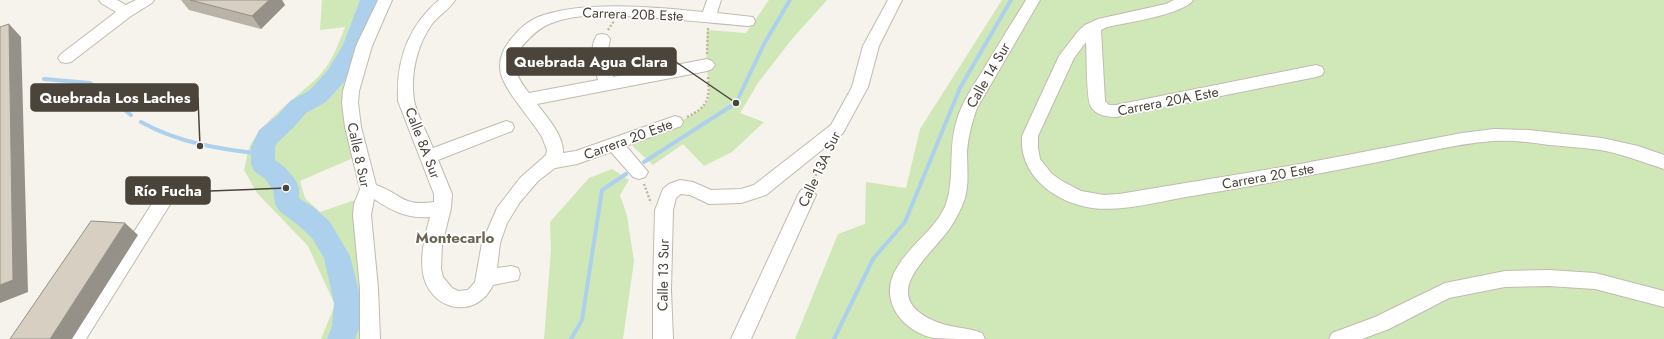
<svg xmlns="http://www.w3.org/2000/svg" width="1664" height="339" viewBox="0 0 1664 339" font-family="Jost,sans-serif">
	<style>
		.green { fill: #d0e7b8 }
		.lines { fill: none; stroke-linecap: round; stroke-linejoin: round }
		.stream { stroke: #add1ed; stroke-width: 4 }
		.river { fill: #add1ed; fill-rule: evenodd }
		.minor-casing { stroke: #c1bbaf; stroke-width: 2 }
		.path { stroke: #c2b7a1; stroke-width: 2.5; stroke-dasharray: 2 2; stroke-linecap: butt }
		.minor { fill: #fff; fill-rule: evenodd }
		.wall { fill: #b8b2a7 }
		.shaded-wall { fill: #969188 }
		.building { fill: #d6cfc2; stroke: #969188 }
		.labels { text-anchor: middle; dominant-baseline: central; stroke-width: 3.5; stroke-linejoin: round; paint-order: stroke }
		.street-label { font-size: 14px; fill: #4a443a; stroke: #fff }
		.neighbourhood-label { font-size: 15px; font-weight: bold; fill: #6c6352; stroke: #fff }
		.leader { fill: none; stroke: #4a443a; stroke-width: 1.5 }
		.callout-dot { fill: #4a443a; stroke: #fff; stroke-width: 1.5 }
		.callout { fill: #4a443a; stroke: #4a443a; stroke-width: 1.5 }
		.callout-label { font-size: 15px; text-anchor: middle; font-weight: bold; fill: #fff }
	</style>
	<rect width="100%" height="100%" fill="#f5f3ec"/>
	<path class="green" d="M322,0H378L345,78V120L353,158L300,181L305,198L320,212L358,199L356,241L361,302L360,339H321L335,305L308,246L257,193L244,170C246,163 247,153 250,146C262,121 299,96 319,76C332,62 338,45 345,27L320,30Z
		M769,0H827L792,39L758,83L740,113L764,122L732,152L704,166L683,144L653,165L626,140C645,133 704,119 709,97C711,88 707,76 707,67C706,54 707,42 707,30L746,33Z
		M1002,0H1664V339H795L838,234L865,224L866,182L906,188L920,129Z
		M612,169L629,180L620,195L627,216L634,261L623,339H544L551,250L550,222L589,178Z"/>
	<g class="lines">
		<path class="stream" d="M44,79L90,83L131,115
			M141,122C179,143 219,149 262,154
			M644,162L736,103L764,44L790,0
			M571,339L582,320L602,190L626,174
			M834,339L873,259L905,222L960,88L1011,0"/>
		<path class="river" d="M360,0H382L365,46L344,82L326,102L306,113L294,127L277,143L275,147V160C284,166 296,177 299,188C299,191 299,195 299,198L316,209L330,222L350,256L362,303L360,326L355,339H327L332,326L334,303L324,258L312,238L298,225L279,211L275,204L273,190L265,179L254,171L251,164V147L259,130L278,115L290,101L310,90L328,70L343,45Z"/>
		<defs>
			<path id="minor" d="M99,0H117L126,5L136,0H154L152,3L131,16L71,62L66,63L61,62L58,58L61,54L116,12L101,3Z
				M378,0H392L372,46L359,91L358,103L361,127L376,185C402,194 402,207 434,202V194L398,101C396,61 408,26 439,0H455C450,9 439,15 432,24C417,45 410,74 414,100C416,113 428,135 433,148L506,121L512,123L514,127L512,131L438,160L452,194L451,208L442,245L441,269L443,277L452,288L458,291L468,290L475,282L482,243L497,208L520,178L546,155L547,150L542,137C532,120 505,91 501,74C498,61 503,48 512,38C519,29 527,22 538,17C582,0 655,7 703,12L707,0H721L717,13L753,17L755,21L753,25L748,26C713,23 677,19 642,17C612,15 578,12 549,24C538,29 531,36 523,45C508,62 517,78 529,93L598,80C594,65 588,50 597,35L602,34L607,35L610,39L607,55L613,77L707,59L712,61L715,65L712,69L707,71L537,104C547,117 564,136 563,153L576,151L675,116L681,118L683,122L681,126L626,146L648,172L645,177L639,179L633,177L611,152L577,164L555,168L538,181L520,202L507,223L500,243L497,268L511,266L518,268L520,274L518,280L493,285C477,319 434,312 424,278C419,258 425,236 430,217C408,219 392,211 374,199L371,215L378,288L380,339H360V288L353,215L354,204L360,189L345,127L342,103L343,91L356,46Z
				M888,0H902L879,46L868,87L843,133L766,195L741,203L709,204L690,195L681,194L676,198L673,210L671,290L673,339H653V290L655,210L663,189L669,184L680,180L693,182L711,190L741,189L754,185L831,125L852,87L863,46Z
				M1026,0H1040L977,108C972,122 968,137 967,152C967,170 970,189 962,206C957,217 951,228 943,237C922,263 882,296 932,320C948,328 966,327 982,333L985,339C971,339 946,339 933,338C900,330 877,298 898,266C911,244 937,228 946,204C955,179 948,150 956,123C961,103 973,87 983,70C997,47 1012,23 1026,0Z
				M1174,0H1193C1185,14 1125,23 1107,27L1101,30L1105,101L1109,105H1116L1316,65L1322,67L1324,71L1322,75L1316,77L1116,117C1107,117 1096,115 1091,107C1086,99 1087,54 1086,42L1074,58L1038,136V148L1040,159L1052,174L1062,181L1081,191L1104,195L1119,194L1295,165L1462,133L1494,129L1529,130L1602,138L1638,146L1664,155V169C1643,162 1622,154 1601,150C1583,148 1566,146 1549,145C1531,142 1511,140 1493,141C1453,144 1413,155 1373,163C1313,175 1253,186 1192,196C1161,201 1123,212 1092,208C1055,202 1019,176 1022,136L1059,56L1079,30L1085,25L1098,19L1166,4Z
				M807,188L813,190L816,195L751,339H731L798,195L801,190Z
				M163,194L169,196L172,201L169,206L86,339H65L157,196Z
				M1549,270L1595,273L1664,291V307L1595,289L1549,286L1505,287L1449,298L1389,329L1362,339H1329L1332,333L1375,317L1445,283L1505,271Z"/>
		</defs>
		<use href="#minor" class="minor-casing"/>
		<path class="path" d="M608,30L614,21
			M707,54L708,27
			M687,117C708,107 710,99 708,77
			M812,183L824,157
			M644,184L651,203"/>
		<use href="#minor" class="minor"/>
	</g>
	<path class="wall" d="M181,0H282L285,5L261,29L189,10Z"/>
	<path class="shaded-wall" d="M269,0H282L285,5L261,29L252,16Z
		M9,24L21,37L28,292L0,303V285Z
		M125,223L138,235L72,339H50Z"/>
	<path class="building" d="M190,0H269L252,16Z
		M9,24L13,280L0,285V27Z
		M91,221L125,223L50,339H10Z"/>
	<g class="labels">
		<g class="street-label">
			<text transform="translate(633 14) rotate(2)">Carrera 20B Este</text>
			<text transform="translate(988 75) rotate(-60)">Calle 14 Sur</text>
			<text transform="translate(1168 101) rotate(-11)">Carrera 20A Este</text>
			<text transform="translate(628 139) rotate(-20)">Carrera 20 Este</text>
			<text transform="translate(423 143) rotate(69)">Calle 8A Sur</text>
			<text transform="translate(359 155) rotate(78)">Calle 8 Sur</text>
			<text transform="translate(819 169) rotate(-65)">Calle 13A Sur</text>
			<text transform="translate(1268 176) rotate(-10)">Carrera 20 Este</text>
			<text transform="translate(663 275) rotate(-89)">Calle 13 Sur</text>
		</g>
		<g class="neighbourhood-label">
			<text x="455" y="238">Montecarlo</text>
		</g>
	</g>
	<path class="leader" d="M736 103L676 62M200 146L198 98M286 188L210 191"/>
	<g class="callout-dot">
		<circle cx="736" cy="103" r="4"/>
		<circle cx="200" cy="146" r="4"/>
		<circle cx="286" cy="188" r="4"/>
	</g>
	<g class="callout">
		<rect x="507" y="48" width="169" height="27" rx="4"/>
		<rect x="31" y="84" width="167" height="27" rx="4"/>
		<rect x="126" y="177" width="84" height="27" rx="4"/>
	</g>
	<g class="callout-label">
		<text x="591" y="67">Quebrada Agua Clara</text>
		<text x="115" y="103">Quebrada Los Laches</text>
		<text x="168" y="196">Río Fucha</text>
	</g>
</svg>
